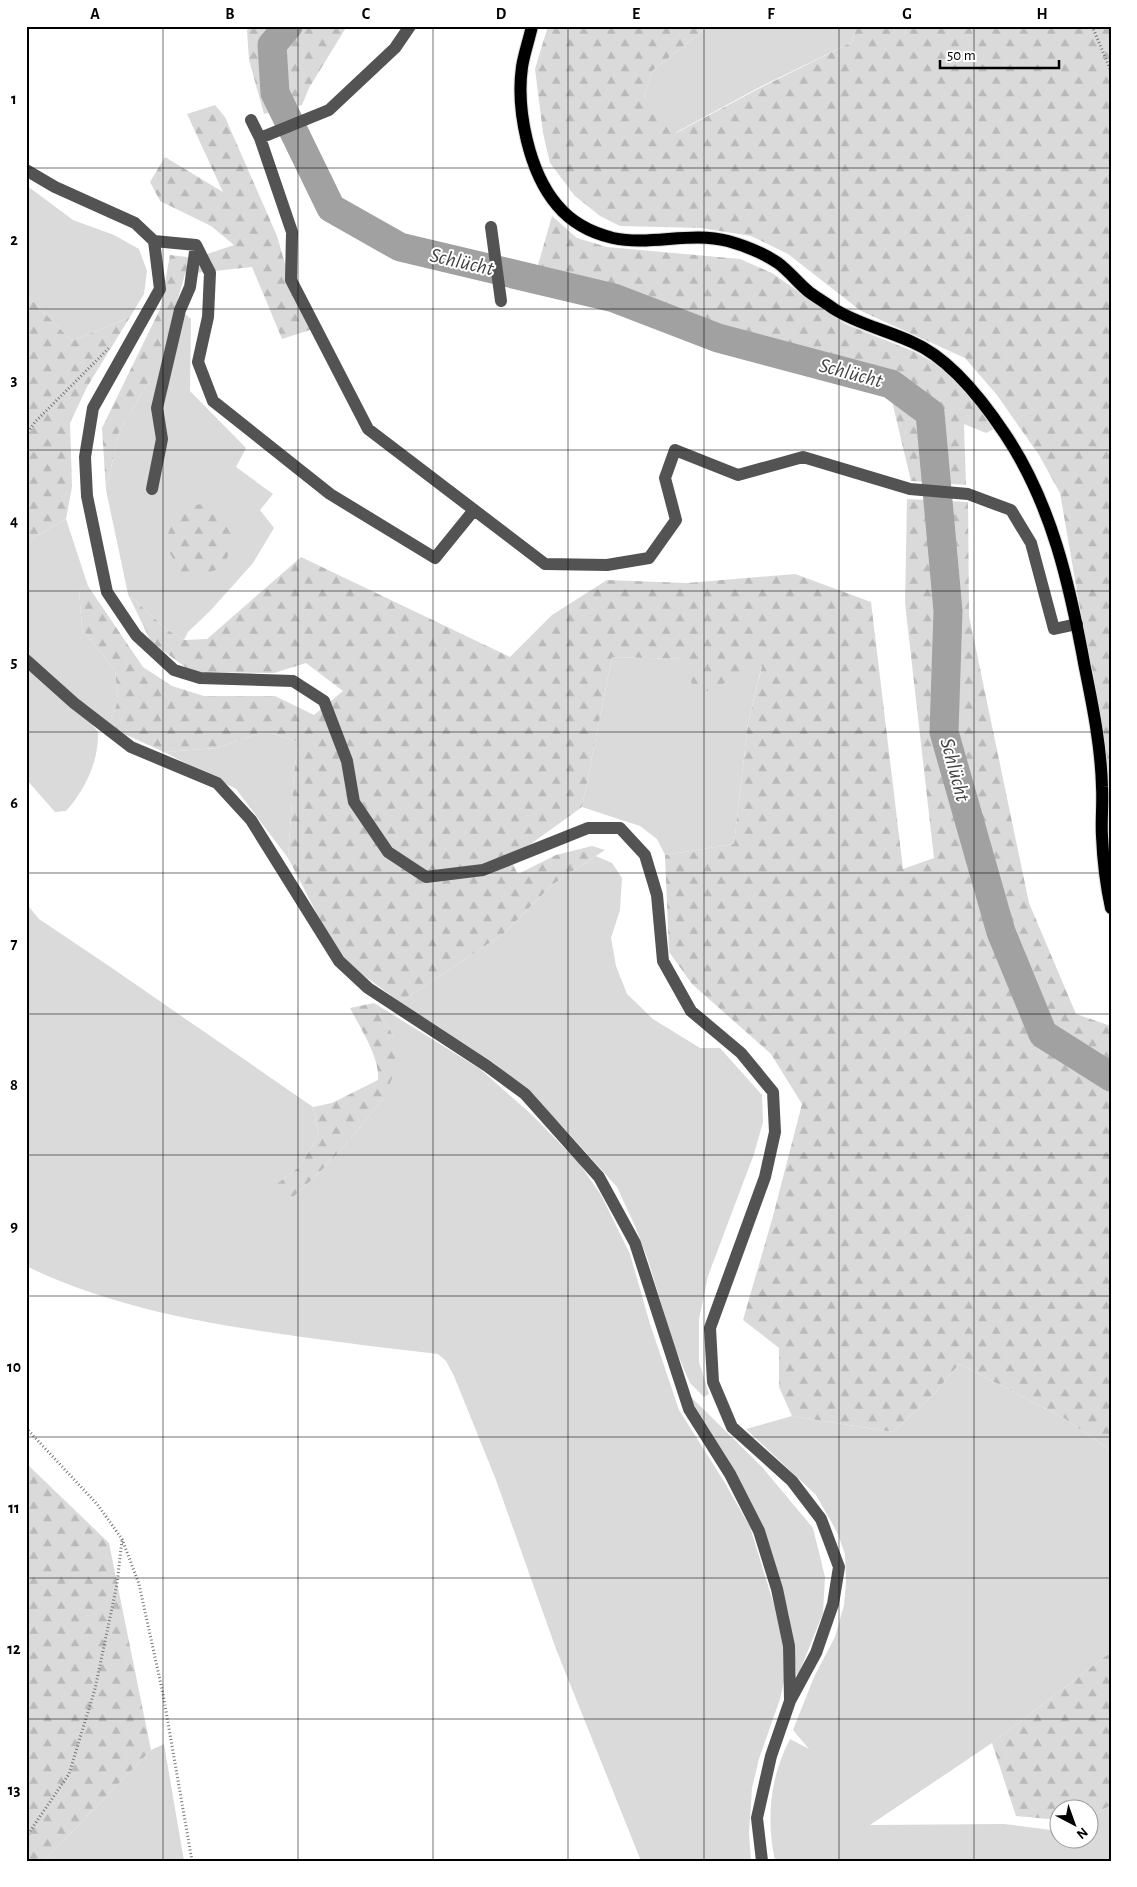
<svg xmlns="http://www.w3.org/2000/svg" width="1137" height="1887" viewBox="0 0 1137 1887" font-family="'Alegreya Sans',sans-serif">
	<style>
		.grass { fill: #dadada }
		.forest { fill: url(#forest-firs) }
		.lines { fill: none; stroke-linecap: round; stroke-linejoin: round }
		.river { stroke: #a1a1a1; stroke-width: 29 }
		.major-casing { stroke: #dbdbdb; stroke-width: 14 }
		.path { stroke: #757575; stroke-width: 3; stroke-dasharray: 1 2.5; stroke-linecap: butt }
		.minor { stroke: #535353; stroke-width: 12 }
		.major { stroke: #000; stroke-width: 12 }
		.grid { fill: none; stroke: #000; stroke-width: 1; stroke-opacity: 0.55 }
		.labels { text-anchor: middle; dominant-baseline: central; stroke-width: 4; stroke-linejoin: round; paint-order: stroke }
		.water-label { font-size: 21px; font-style: italic; fill: #424242; stroke: #fff }
		.neatline { fill: none; stroke: #000; stroke-width: 2 }
		.grid-label { font-size: 16px; text-anchor: middle; font-weight: bold; fill: #000 }
	</style>
	<defs>
		<pattern id="forest-firs" width="22" height="20" patternUnits="userSpaceOnUse" patternTransform="scale(1.25)"><rect width="22" height="20" fill="#dadada"/><path d="M5 1l3.5 6h-7zM16 11l3.5 6h-7z" fill="#b9b9b9"/></pattern>
	</defs>
	<rect width="100%" height="100%" fill="#fff"/>
	<path class="grass" d="M709,26H856L852,42L758,88L675,133L644,97L652,71Z
		M26,185L73,220L114,235L139,249L147,271L144,294L130,317L72,341L26,294Z
		M176,306L191,319L190,391L246,448L236,467L273,494L260,510L274,528L253,563L211,610L188,632L184,640L166,629L128,594L106,490L119,432L148,383Z
		M66,519L88,586L79,589L82,629L115,670L118,700L109,727L26,655V542Z
		M612,657L684,659L762,665L748,723L734,844L665,855L657,839L640,826L582,807Z
		M26,667L91,723L98,732C99,761 85,790 66,811L55,812L26,779Z
		M265,731L299,742L294,773L288,858L236,789L164,752L217,748Z
		M596,856L612,863L622,878L620,910L611,938L616,966L627,994L653,1019L700,1048H720L762,1095L763,1122L754,1154L708,1276L699,1319V1362L709,1394L704,1397L690,1383L675,1348L647,1257L635,1226L617,1187L563,1127L494,1063L400,1002L503,934L552,885Z
		M26,903L39,919L109,966L313,1107L319,1135L299,1167L278,1183L290,1200L321,1171L347,1143L385,1096L394,1037L374,1003L480,1069L531,1114L579,1163L601,1195L630,1254L650,1324L679,1410L725,1483L750,1527L774,1605L783,1646L784,1681L780,1699L759,1759L752,1788L749,1833L751,1861H641L556,1649L496,1480L454,1376L446,1361L438,1354C393,1349 347,1343 302,1337C207,1324 113,1308 26,1266Z
		M959,1364L1064,1418L1111,1451V1652L992,1743L870,1825L1004,1824L1059,1831L1060,1840H1090V1817L1111,1805V1861H775C766,1819 770,1777 790,1739L809,1749L793,1730L814,1677L835,1637L844,1605L846,1582L845,1554L837,1532L816,1495L746,1429L792,1416L893,1432L934,1394Z
		M690,1396L762,1467L813,1528L825,1577L823,1613L797,1678L789,1615L774,1560L697,1413Z
		M164,1744L184,1861H44L151,1750Z"/>
	<path class="forest" d="M249,26H347L309,88L302,105L264,114L249,60L247,31Z
		M548,26H709L652,71L644,97L676,133L758,89L852,42L856,26H1111V806L1106,759L1060,493L1039,455L997,395L965,358L861,311L788,254L751,236L701,228L620,226L600,216L575,196L550,163L543,133L535,69Z
		M215,105L225,117L277,236L292,288L313,329L282,339L252,267L185,274L167,336L148,383L119,432L106,490L102,428L160,309L170,255L195,258L234,245L211,226L160,201L150,182L165,157L223,192L187,114Z
		M552,216L577,238L607,247L740,259L772,273L845,324L915,352L943,368L973,396L996,428L986,433L964,424L966,485L911,481L891,397L692,338L534,279Z
		M26,294L72,341L130,317L87,387L70,423L72,487L66,519L26,542Z
		M907,499L968,502L969,616L1029,903L1076,1014L1111,1026V1451L1064,1418L959,1364L934,1394L893,1432L792,1416L779,1387V1348L743,1320L773,1216L802,1104L771,1054L692,984L669,952L665,855L734,844L748,723L762,666L696,696L684,659L612,657L582,807L510,859L518,874L556,855L592,846L605,850L552,885L503,934L400,1002L340,958L288,858L294,773L299,742L265,731L217,748L164,752L109,727L118,700L115,670L82,629L79,589L88,586L143,667L172,686L204,696H275L314,715L343,691L306,663L274,673L192,672L151,642L128,594L166,629L184,640L207,639L301,557L510,657L552,615L607,580L687,583L795,574L871,602L903,869L934,858L905,603Z
		M212,502L236,532L224,567L186,581L164,543L179,508Z
		M374,1003L394,1037L396,1068L385,1096L347,1143L321,1171L290,1200L279,1196L278,1183L299,1167L319,1135L313,1107L332,1103L378,1080C380,1057 360,1028 350,1008Z
		M26,1463L109,1543L151,1750L44,1861H26Z
		M1111,1652V1805L1090,1817V1810H1060L1059,1820L1016,1816L992,1743Z"/>
	<g class="lines">
		<path class="river" d="M288,26L272,45L275,93L331,208L400,247L614,298L718,338L891,384L930,413L948,611L944,732L1001,932L1043,1034L1111,1077"/>
		<defs>
			<path id="major" d="M532,26C529,40 524,54 522,67C516,110 529,172 557,205C571,222 592,233 613,238C651,246 691,231 728,241C746,246 763,253 778,263C789,271 798,283 809,292C817,298 826,303 834,309C858,324 886,330 912,342C950,358 983,401 1005,434C1052,504 1070,586 1085,668C1093,707 1101,747 1102,787C1103,803 1101,820 1102,836C1103,860 1106,885 1111,908"/>
		</defs>
		<use href="#major" class="major-casing"/>
		<path class="path" d="M1092,26L1111,71
			M26,435L35,422L110,347
			M26,1428L97,1504L122,1539L139,1584L163,1694L192,1861
			M26,1837L69,1774L95,1689L117,1584L122,1540"/>
		<path class="minor" d="M251,120L260,138L292,232L291,280L368,429L545,564L607,565L649,558L676,520L665,478L675,450L738,475L803,457L910,489L968,494L1011,510L1031,543L1054,629L1077,624
			M260,138L329,110L395,48L410,26
			M26,170L55,187L135,223L154,241L160,289L93,408L85,457L87,496L107,592L136,635L174,670L200,678L293,681L324,701L347,761L354,802L388,852L426,877L483,870L588,828H620L645,855L657,895L663,961L691,1011L741,1053L773,1092L775,1132L765,1177L710,1328L713,1382L732,1427L792,1481L821,1519L839,1567L833,1604L816,1653L790,1701L771,1756L757,1818L762,1861
			M491,227L501,301
			M154,241L196,245L210,273L208,317L198,362L213,401L330,494L435,558L474,510
			M152,489L162,439L157,408L180,310L190,287L196,245
			M26,660L74,703L131,747L217,783L251,820L339,961L368,988L487,1066L525,1094L599,1177L635,1243L689,1409L730,1474L759,1531L777,1589L789,1646L790,1700"/>
		<use href="#major" class="major"/>
	</g>
	<path class="grid" d="M163,26V1861M298,26V1861M433,26V1861M568,26V1861M704,26V1861M839,26V1861M974,26V1861M26,168H1111M26,309H1111M26,450H1111M26,591H1111M26,732H1111M26,873H1111M26,1014H1111M26,1155H1111M26,1296H1111M26,1437H1111M26,1578H1111M26,1719H1111"/>
	<g class="labels">
		<g class="water-label">
			<text transform="translate(462 262) rotate(13)">Schlücht</text>
			<text transform="translate(851 373) rotate(15)">Schlücht</text>
			<text transform="translate(955 770) rotate(75)">Schlücht</text>
		</g>
	</g>
	<rect width="1137" height="1887" fill="none" stroke="#ffffff" stroke-width="55"/>
	<g transform="translate(1074 1824) rotate(139)"><circle r="24" fill="#ffffff" stroke="#999999"/>
	<path d="M0-4L9 19L0 12L-9 19Z" fill="#000000"/>
	<text y="-8" font-size="14" font-weight="bold" text-anchor="middle" fill="#000000">N</text>
	</g>
	<path d="M940 60v8h119v-8" fill="none" stroke="#000000" stroke-width="2.5"/>
	<text x="947" y="60" font-size="15" fill="#000000" stroke="#ffffff" stroke-width="4" paint-order="stroke">50 m</text>
	<rect x="28" y="28" width="1082" height="1832" class="neatline"/>
	<g class="grid-label">
		<text x="95" y="19">A</text>
		<text x="230" y="19">B</text>
		<text x="366" y="19">C</text>
		<text x="501" y="19">D</text>
		<text x="636" y="19">E</text>
		<text x="771" y="19">F</text>
		<text x="907" y="19">G</text>
		<text x="1042" y="19">H</text>
		<text x="14" y="104">1</text>
		<text x="14" y="245">2</text>
		<text x="14" y="385">3</text>
		<text x="14" y="526">4</text>
		<text x="14" y="667">5</text>
		<text x="14" y="808">6</text>
		<text x="14" y="949">7</text>
		<text x="14" y="1090">8</text>
		<text x="14" y="1231">9</text>
		<text x="14" y="1372">10</text>
		<text x="14" y="1513">11</text>
		<text x="14" y="1654">12</text>
		<text x="14" y="1795">13</text>
	</g>
</svg>
